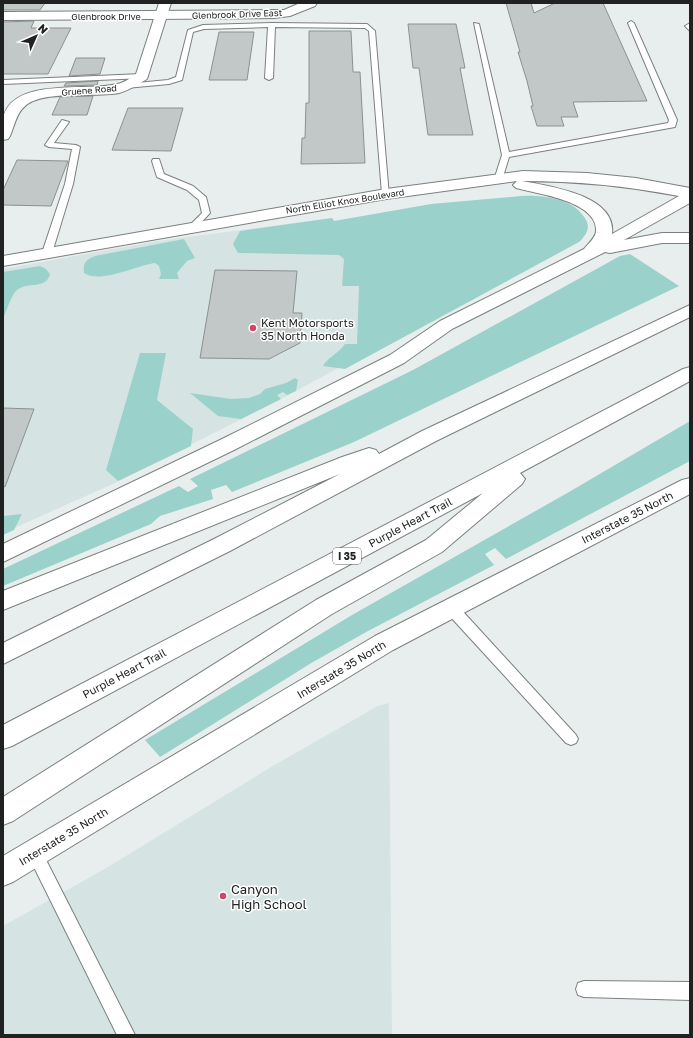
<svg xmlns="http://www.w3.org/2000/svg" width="693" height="1038" viewBox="0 0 693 1038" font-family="'Golos Text',sans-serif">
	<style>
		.built { fill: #d5e4e2 }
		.green { fill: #9ad2cb }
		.building { fill: #c2c7c7; stroke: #8c9190 }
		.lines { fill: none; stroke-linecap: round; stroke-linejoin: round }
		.lane-casing { stroke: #7a807f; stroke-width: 2 }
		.street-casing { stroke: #7a807f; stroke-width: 2 }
		.secondary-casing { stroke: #7a807f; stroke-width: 2 }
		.highway-casing { stroke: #7a807f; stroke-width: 2 }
		.lane { fill: #fff; fill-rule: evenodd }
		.street { fill: #fff; fill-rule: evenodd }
		.secondary { fill: #fff; fill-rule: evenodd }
		.highway { fill: #fff; fill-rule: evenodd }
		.poi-dot { fill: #d2446c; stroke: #fff; stroke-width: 1.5 }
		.labels { text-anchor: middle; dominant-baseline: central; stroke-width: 3; stroke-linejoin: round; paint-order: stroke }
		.far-street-label { font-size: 9px; fill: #202222; stroke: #fff }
		.shield { fill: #fff; stroke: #636464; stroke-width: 1 }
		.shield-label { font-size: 10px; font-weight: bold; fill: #202222 }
		.poi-label { font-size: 11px; fill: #202222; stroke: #fff; text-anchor: start }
		.street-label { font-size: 11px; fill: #202222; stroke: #fff }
		.near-poi-label { font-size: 13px; fill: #202222; stroke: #fff; text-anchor: start }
	</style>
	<rect width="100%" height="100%" fill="#e8eeed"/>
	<path class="built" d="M332,218L418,325L283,398L115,483L3,533V269L158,241Z
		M389,703L392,1035H3V926L108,867L271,767L378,706Z"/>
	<path class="green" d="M521,196C543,195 574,198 586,220C591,229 585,236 579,242L345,369L323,366C326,359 339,353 345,344H357L359,286H342L344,259L339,255L238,253L233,244L240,231L332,218L334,221L431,204Z
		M184,239L195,258L187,261L177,273L179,279H159L161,274L159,266L155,263C135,266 100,284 84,273C83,263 85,260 95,256Z
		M630,254L679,286L354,442L232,492L226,485L211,490L213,499L160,516L151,524L3,586V569L179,486L188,492L198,486L190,479L413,370L620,256Z
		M40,266L46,269L50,274C46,290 28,281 17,290C11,295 7,310 3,319V272Z
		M140,353H166L157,400L193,429L191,446L118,481L106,470Z
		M295,378L298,380L296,391L287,395L283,392L277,395L281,399L241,419L218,416L190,393L231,399L249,398L260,394L265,389L286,383Z
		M690,421V461L506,559L495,548L485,554L494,565L368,631L313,662L160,757L145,740L352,615L569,492Z
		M22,514L14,530L3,535V516Z"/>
	<path class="building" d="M3,3H45L40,10H3Z
		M506,3H531L534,13L555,3H603L647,101L573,102L578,117H561L564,126H537L531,106H533L527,81L518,52H520Z
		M34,21L31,28H71L48,74H3V22Z
		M408,24H456L465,68H460L473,135H428L419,68H413Z
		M309,31H351L353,72H360L365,163L301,164L302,138H305L306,103H309Z
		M219,32H254L247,80H209Z
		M76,58H105L100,74L69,76Z
		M98,81L97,85L64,86L66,83Z
		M93,96L87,115H52L60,97Z
		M128,108H183L171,151L112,150Z
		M17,160L68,161L51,206L3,205V190Z
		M215,270L297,271L293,313H302L300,343L269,359L200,358Z
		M3,408L34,409L5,487L3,486Z"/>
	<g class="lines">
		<defs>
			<path id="lane" d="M631,21L634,23L677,120L675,127L509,157L502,180L501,182H495L494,180L502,155L474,23L479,24L509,152L668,123L669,120L628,23Z
				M272,23L367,24L375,31L389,196H383L382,194L369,31L365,28L275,27L273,78L269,80L265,78L268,27L204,29L193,32L182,80L169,84L126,88L122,86L126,84L168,80L176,77L188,30L203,25Z
				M690,23V31L685,26Z
				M142,74H145V78L3,84V80Z
				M62,120L69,122L54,143L76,145L80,147L73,184L52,253L47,256L42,253L65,184L72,149L49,147L45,145Z
				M153,159H159L164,174L193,186L206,197L210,213L195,229L192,230L188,227L202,213L199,200L187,190L157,177L152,161Z
				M451,603L456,604L576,735L578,739L576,743L571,745L566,743L446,612L445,608L446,604Z
				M35,846L40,848L135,1035H117L27,853L30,848Z
				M584,981L690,982V1000L584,997L578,995L576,989L578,983Z"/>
			<path id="street" d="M300,3H317L315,6L290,16L274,18L3,20V12L274,10H284Z"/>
			<path id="secondary" d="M159,3H171L147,79C138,84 130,90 119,93C96,98 39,89 23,108C16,115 14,127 10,136L8,139L3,140C3,134 2,125 3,119C11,76 88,92 117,84C124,83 130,78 136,74Z
				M523,171L587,173L636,178L690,188V203L624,240L662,233H690V243H662L610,253L605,252L452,329L404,363L234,450L3,562V544L220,440L390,355L440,321L584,249C588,244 595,238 596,232C599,201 537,194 516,188L513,185L517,181L386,199L3,266V256L386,189ZM522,181C575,181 627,186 679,196L612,234C617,195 549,186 522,181Z
				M690,478V494L393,650L13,882L3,886V856L375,636L682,480Z"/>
			<path id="highway" d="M690,305V317L436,441L230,551L3,664V643L214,539L340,474L3,610V591L342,457L369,448L376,450L379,454L422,431Z
				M690,367V381L520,473L525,479L522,484L442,552L332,614L13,821L3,825V797L316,600L426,540L483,493L12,746L3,749V725L683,369Z"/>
		</defs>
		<use href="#lane" class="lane-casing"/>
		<use href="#street" class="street-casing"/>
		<use href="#secondary" class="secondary-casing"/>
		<use href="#highway" class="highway-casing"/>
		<use href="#lane" class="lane"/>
		<use href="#street" class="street"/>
		<use href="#secondary" class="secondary"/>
		<use href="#highway" class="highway"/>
	</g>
	<g class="poi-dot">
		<circle cx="253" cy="328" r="4"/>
		<circle cx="223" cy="896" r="4"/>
	</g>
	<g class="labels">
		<g class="far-street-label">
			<text transform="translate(237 14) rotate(-2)">Glenbrook Drive East</text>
			<text x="106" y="16">Glenbrook Drive</text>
			<text transform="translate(89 90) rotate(-5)">Gruene Road</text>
			<text transform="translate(345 201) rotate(-9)">North Elliot Knox Boulevard</text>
		</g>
		<rect class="shield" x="333" y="548" width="28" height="16" rx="3"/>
		<g class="shield-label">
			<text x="347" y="556">I 35</text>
		</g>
		<g class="poi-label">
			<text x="261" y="322">Kent Motorsports<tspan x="261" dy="13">35 North Honda</tspan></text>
		</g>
		<g class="street-label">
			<text transform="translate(627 517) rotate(-27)">Interstate 35 North</text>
			<text transform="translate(410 522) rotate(-28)">Purple Heart Trail</text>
			<text transform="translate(341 669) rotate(-31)">Interstate 35 North</text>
			<text transform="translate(124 673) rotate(-28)">Purple Heart Trail</text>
			<text transform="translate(63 836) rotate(-31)">Interstate 35 North</text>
		</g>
		<g class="near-poi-label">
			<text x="231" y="889">Canyon<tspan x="231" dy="15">High School</tspan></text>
		</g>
	</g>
	<rect width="693" height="1038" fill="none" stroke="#202222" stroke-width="8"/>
	<g transform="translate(36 36) rotate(45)" stroke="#ffffff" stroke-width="3" paint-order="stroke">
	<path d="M0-3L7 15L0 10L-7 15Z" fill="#202222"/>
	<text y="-6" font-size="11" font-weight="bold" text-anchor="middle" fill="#202222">N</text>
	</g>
</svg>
